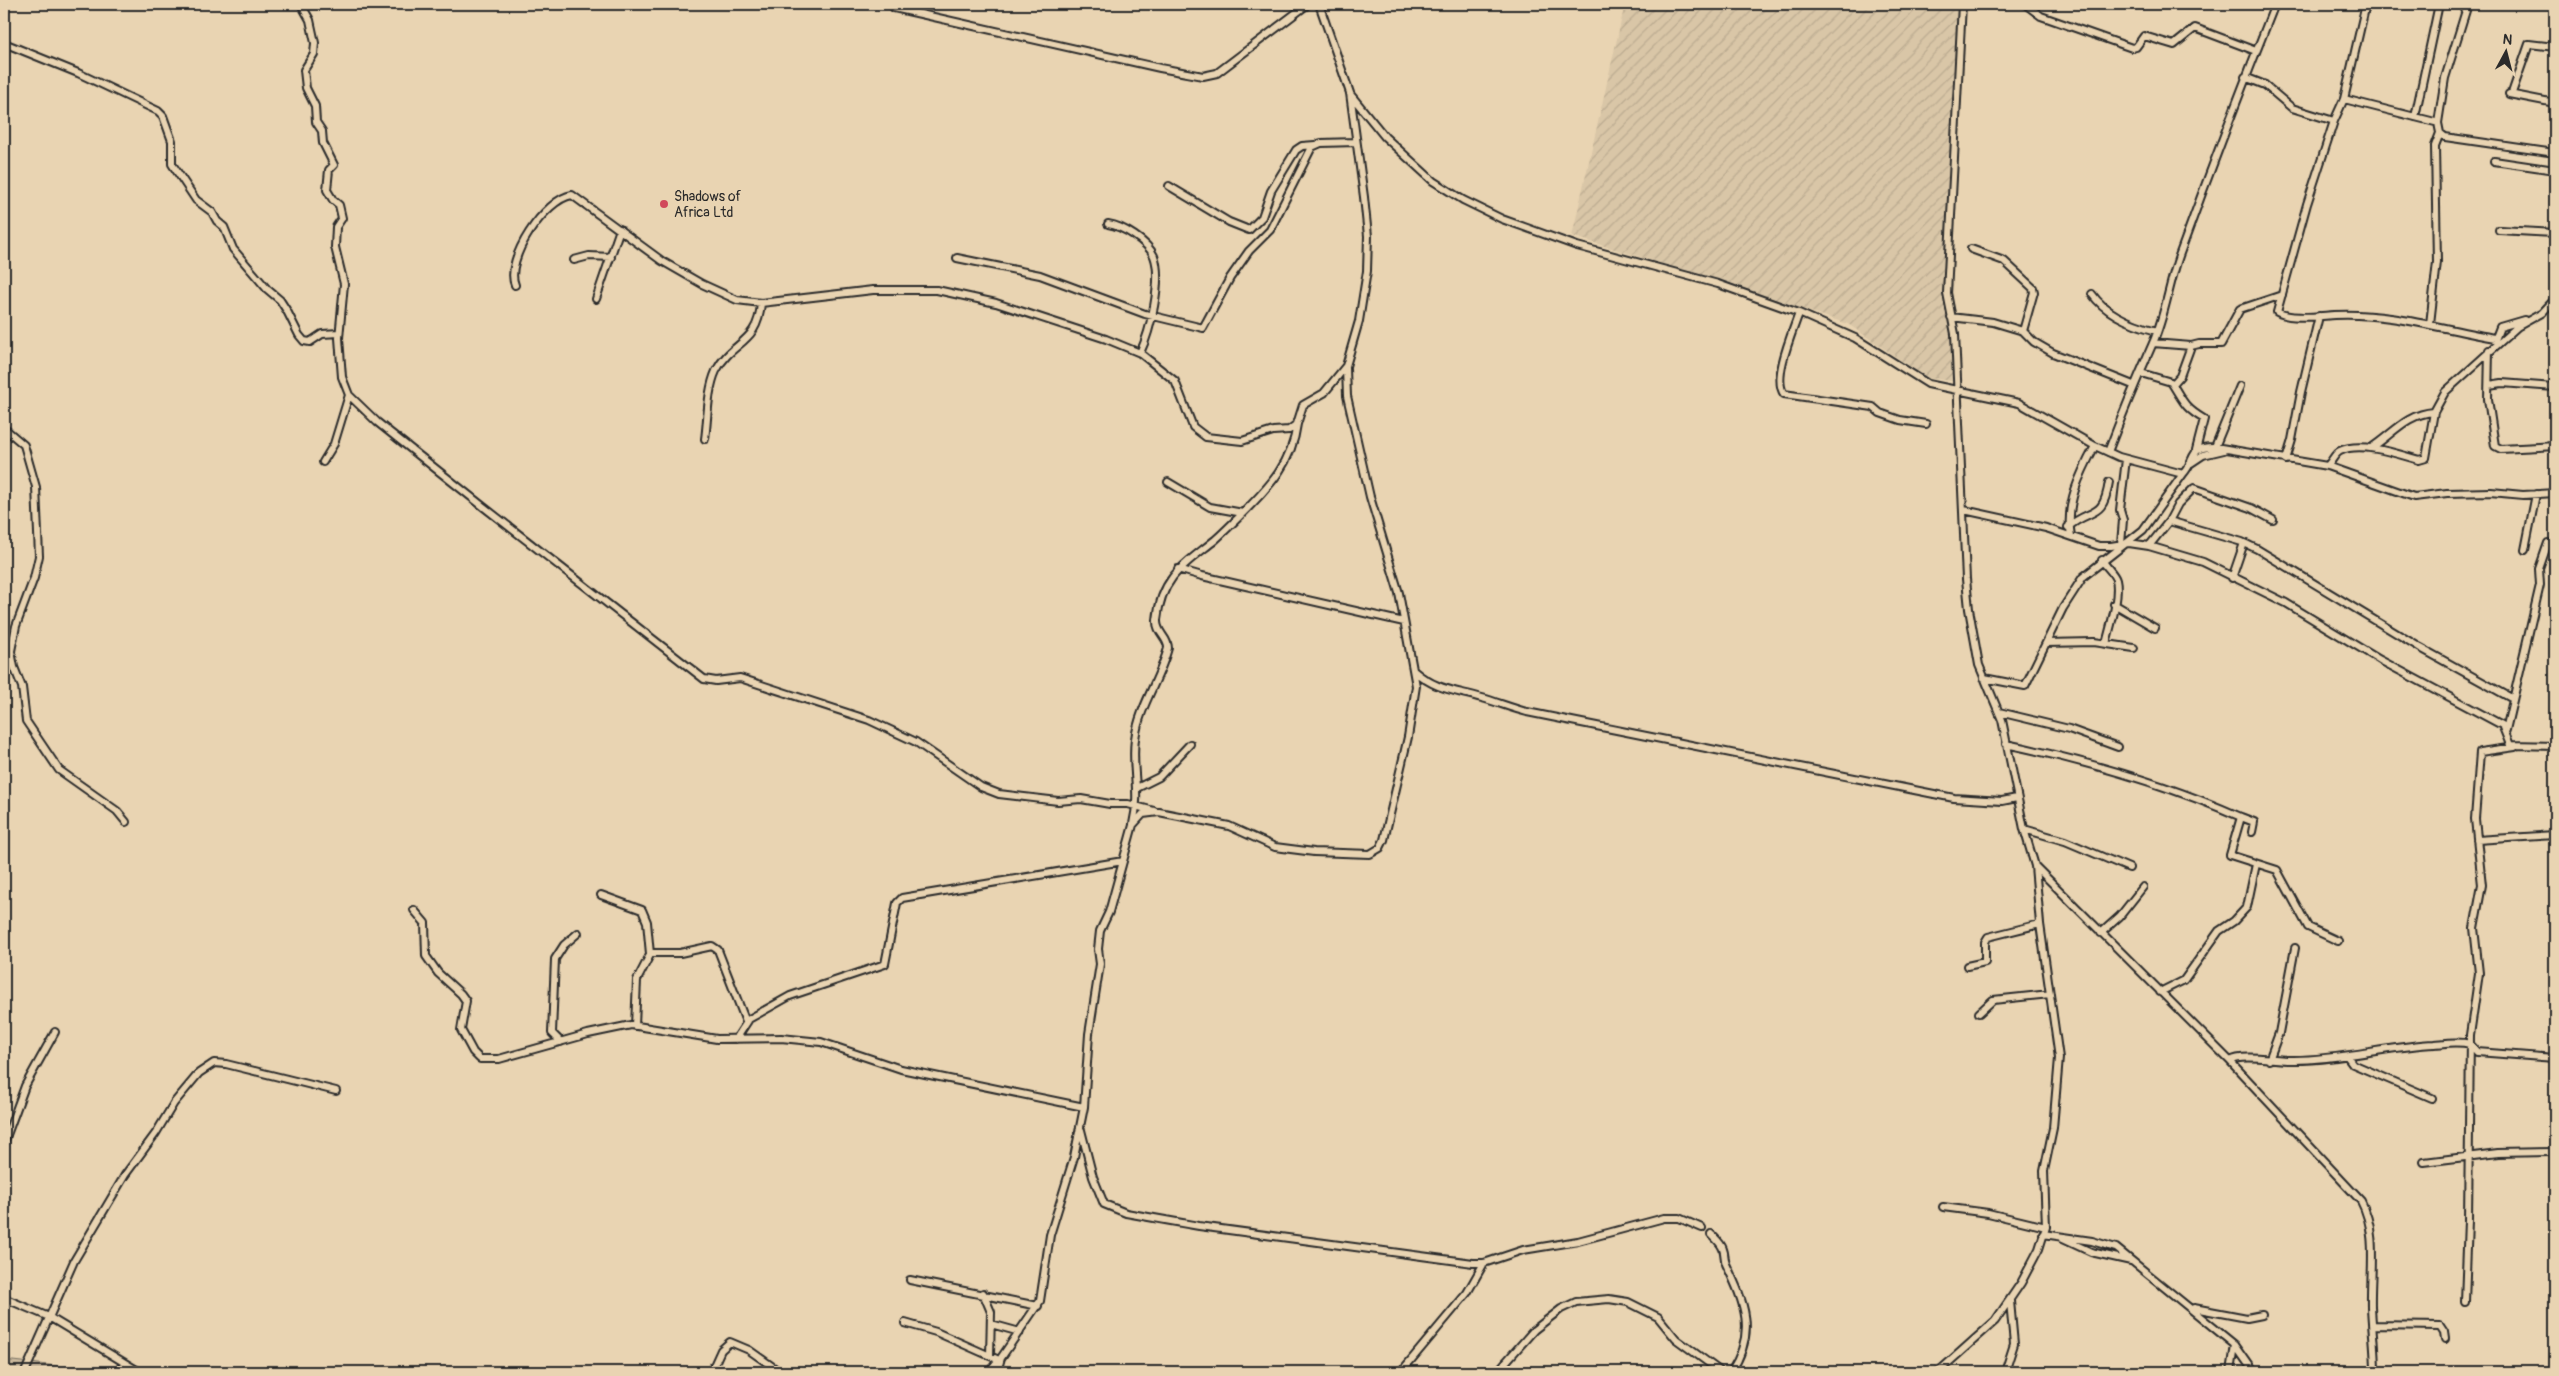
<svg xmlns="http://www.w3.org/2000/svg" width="2559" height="1376" viewBox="0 0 2559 1376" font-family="Pangolin,sans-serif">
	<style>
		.industrial { fill: url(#industrial-furrows) }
		.grass { fill: #cab89c; stroke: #7a7264 }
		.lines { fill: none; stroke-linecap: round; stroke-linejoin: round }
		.minor-casing { stroke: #2b2b2b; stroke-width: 10 }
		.minor { stroke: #e9d4b2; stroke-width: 6 }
		.poi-dot { fill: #d1495b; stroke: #e9d4b2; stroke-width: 2 }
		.labels { text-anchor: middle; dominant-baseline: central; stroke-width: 5; stroke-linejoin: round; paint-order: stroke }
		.poi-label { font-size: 14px; fill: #2b2b2b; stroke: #e9d4b2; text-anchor: start }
	</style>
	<defs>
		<pattern id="industrial-furrows" width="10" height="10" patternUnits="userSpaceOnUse" patternTransform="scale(1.25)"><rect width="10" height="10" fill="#d9c6a7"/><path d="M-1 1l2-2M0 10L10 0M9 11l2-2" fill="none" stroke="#baaa90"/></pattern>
	</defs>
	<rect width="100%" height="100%" fill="#e9d4b2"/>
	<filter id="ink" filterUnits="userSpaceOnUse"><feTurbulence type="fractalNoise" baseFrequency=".02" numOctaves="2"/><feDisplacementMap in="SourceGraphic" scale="10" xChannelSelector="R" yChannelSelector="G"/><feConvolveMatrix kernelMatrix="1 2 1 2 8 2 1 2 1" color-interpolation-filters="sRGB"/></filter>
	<g filter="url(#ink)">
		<path class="industrial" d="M1625,4H1957L1952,381L1927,378L1848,324L1699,275L1572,236Z"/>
		<path class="grass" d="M4,1360L109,1372H4Z"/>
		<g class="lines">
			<defs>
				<path id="minor" d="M301,4L310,20L315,43L314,54L304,70L306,88L315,106L316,122L322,131L323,143L334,165L329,170L327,190L333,200L339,205L342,218L336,227L335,247L344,284L339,338L342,377L349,395L377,422L480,504L704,679L716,681L740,678L869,720L916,742L981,787L999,794L1058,801L1081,799L1110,804H1128L1154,811
					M2025,4L2041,16L2132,48L2136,47L2144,36L2174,45L2195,28L2256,51
					M2366,4L2344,99L2334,121L2307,204L2277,312C2291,320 2318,316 2334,315C2389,312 2442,329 2495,338
					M894,8L1160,68L1203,76L1217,73L1308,4
					M4,43L78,73L158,111L163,116L172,141V164L196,200L212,212L217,221L224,227L233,249L267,289L280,300L287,311L299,335L304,341L310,342L322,334L339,333
					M2555,47L2529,44L2512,93L2509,94L2555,103
					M2245,77L2265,85L2292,108L2334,121
					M1350,94L1385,137L1433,181L1463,200L1502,219L1577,246L1718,284L1799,313L1855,338L1928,384L2019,403L2095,446L2119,457L2183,474C2197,459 2188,446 2215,447L2327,466L2414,497L2447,493L2491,492L2523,495L2555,493
					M2344,99L2435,122L2438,123L2440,133L2445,137L2555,153
					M2415,117L2439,4
					M2438,123L2445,78L2468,4
					M2494,161L2555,170
					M1169,186L1229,222L1249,230L1262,217L1271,191L1296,150L1302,146L1315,145
					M1108,224C1123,226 1148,242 1154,256C1163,280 1150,332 1140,353
					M2499,230L2555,233
					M1971,249L2004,261L2033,288L2034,292L2023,331
					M957,258L1040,275L1145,314L1203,328L1230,278L1249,251L1270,230L1312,147L1321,143L1356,142
					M574,260L589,256L611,257
					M515,285C504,260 545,199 572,195L662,261L702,284L737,300L761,303L873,290H937L996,303L1106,339L1140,353L1175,381L1193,427L1206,437L1242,441L1273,431L1289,430L1297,424L1303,405L1324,393L1346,366L1359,321L1367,271L1368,236L1364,197L1350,93L1319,4
					M2092,294C2106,314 2133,325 2157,331
					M596,299L620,229
					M1799,313C1793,331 1772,378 1784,394L1873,407L1880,413L1900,420L1926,424
					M1951,317L1993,322L2023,331L2034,342L2053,353L2133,385
					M2430,324L2437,262L2435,146L2440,133
					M2495,340L2500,327L2524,320
					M2153,343L2191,346
					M2489,350L2488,399L2495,446L2501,449L2555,446
					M2141,373L2171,382C2183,400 2183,407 2204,419L2196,450
					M2173,384L2180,376L2191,346L2199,344H2221L2240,309L2282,295
					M2489,385L2502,383L2555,387
					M4,428L24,445L36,487L39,556L34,578L16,626L11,651L14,667L22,687L26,721L59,770L117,811L126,822
					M705,439C708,418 707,391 716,371C732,340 758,345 761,303
					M2215,447L2240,386
					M2371,448C2393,434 2406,414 2434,412
					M2108,452C2122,415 2137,379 2153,343C2165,316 2169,284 2179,256C2210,171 2242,87 2275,4
					M2286,460L2292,440L2301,392L2319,316
					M323,462L334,444L349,395
					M2191,463L2203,455L2224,450
					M2327,466C2332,462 2334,454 2340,451C2361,441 2398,454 2419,460L2426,458L2434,412L2445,392L2517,327L2542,313L2555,299
					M1168,482L1210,507L1243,513
					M1964,510L2046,528L2099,546H2111L2129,543L2149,546L2203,562L2286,603L2380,660L2502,725L2510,745L2555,746
					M2169,521L2242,542L2257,549L2419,647L2513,699
					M2068,527C2091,507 2103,521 2109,482
					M2071,536C2065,504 2080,474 2095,446
					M2121,544L2123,520L2120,510L2126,459
					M2149,546L2169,521L2178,504L2194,488L2251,508L2273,520
					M2525,550L2536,494
					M2102,560C2106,567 2114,573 2116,580C2120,597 2110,627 2106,644
					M1178,569L1202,576L1404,622
					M2232,578L2244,543
					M2114,604L2155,628
					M2046,643L2094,642L2134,648
					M1414,671C1436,690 1454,690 1482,698C1497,702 1511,708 1527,712L1954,798L2002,801L2017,798
					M1984,678L2025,686L2063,608L2083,577L2143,530L2183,474
					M1999,712L2069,729L2118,747
					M2506,730L2540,585L2539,569L2548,543
					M2006,744C2086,761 2167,784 2241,817L2230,855L2277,870L2308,927L2338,941
					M1137,788L1159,777L1190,744
					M2241,817L2254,822L2252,832
					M1133,824C1141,791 1131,769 1135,739C1139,707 1160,679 1168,648C1168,637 1156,633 1157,620C1161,577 1185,564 1215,540C1225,531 1234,522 1243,513C1270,486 1292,463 1297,424
					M2024,829L2065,841L2129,868
					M2477,840L2555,835
					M2035,866L2230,1061L2361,1201C2378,1233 2370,1271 2371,1307C2372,1329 2375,1350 2375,1372
					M601,895L642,910L647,922L650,954
					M414,910L425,923L426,956L438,973L461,994L466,1001L461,1030L473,1052L480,1059H499L588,1034L631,1025L717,1039L781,1038L821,1042L901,1069L1084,1107
					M2101,933L2120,916L2143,887
					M1967,966L1985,962V942L1988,937L2040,924
					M2160,992L2184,980L2219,931L2234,921L2247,907L2256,864
					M1979,1013L1993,1000L2050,994
					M635,1026L637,980L651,953H680L712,946L718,950L746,1022
					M736,1039L749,1019L790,996L885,964L897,903L902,898L1123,861
					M561,1042L552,1033L555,959L564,945L578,933
					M2347,1056L2353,1064L2432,1098
					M2269,1060L2279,1033L2295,948
					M2230,1061C2244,1053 2277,1061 2294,1060C2342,1060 2388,1046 2435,1044C2447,1043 2458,1041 2470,1044L2477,1052L2555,1058
					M1081,1130L1093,1177L1104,1204L1126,1213L1199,1226L1473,1263H1484L1523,1250L1578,1241L1664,1218H1679L1702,1228
					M4,1143L25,1086L55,1032
					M2424,1162L2498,1153L2555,1152
					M1943,1207L1988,1213L2046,1227
					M1711,1234C1715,1238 1721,1243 1723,1249C1725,1254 1724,1259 1726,1264C1745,1304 1757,1332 1731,1372
					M2043,1234L2092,1241L2116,1248L2235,1345L2254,1372
					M2063,1239L2091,1252L2131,1261
					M910,1280L1038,1306
					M983,1293L991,1312L990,1356
					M4,1298L49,1317L140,1372
					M2465,1302L2468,1220L2470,1035L2479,973L2474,928L2482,885L2475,819L2480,752L2515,747
					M2194,1308L2247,1318L2262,1315
					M905,1323L936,1332L999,1360
					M991,1324L1020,1332
					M2373,1325L2440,1326L2444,1332L2445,1339
					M25,1372L74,1261L125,1175L156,1133L174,1103L199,1073L214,1063L226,1064L336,1091
					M711,1372L721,1350L730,1342L749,1350L780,1372
					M989,1372L998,1361
					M997,1372L1001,1358L1040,1301L1050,1235L1074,1157L1084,1107L1089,1034L1100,964L1098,949L1100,931L1109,912L1133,825L1143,814L1159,812L1229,826L1275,847L1314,852L1370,854L1380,848L1384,840L1408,737L1416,686L1399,593L1370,497L1347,396L1346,368
					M1401,1372L1467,1293L1484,1263
					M1497,1372L1534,1330L1561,1309L1576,1302L1609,1299L1628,1302L1658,1317L1676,1339L1721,1372
					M1938,1372L1995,1321L2021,1283L2039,1249L2046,1227L2044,1171L2053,1128L2059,1058L2040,924L2035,866L2024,829L2002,720L1979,665L1969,609L1966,579L1955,334L1947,293L1962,4
					M2005,1372L2014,1344L2010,1301
					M2231,1372L2235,1345"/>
			</defs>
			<use href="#minor" class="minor-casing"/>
			<use href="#minor" class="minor"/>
		</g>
	</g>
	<circle class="poi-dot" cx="664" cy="204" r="5"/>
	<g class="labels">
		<g class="poi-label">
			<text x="674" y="196">Shadows of<tspan x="674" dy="16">Africa Ltd</tspan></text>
		</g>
	</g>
	<rect width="2559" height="1376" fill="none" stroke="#e9d4b2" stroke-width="20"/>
	<rect x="10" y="10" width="2539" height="1356" fill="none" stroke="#2b2b2b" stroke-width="2" filter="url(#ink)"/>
	<g transform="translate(2506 52) rotate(7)" stroke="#e9d4b2" stroke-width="4" paint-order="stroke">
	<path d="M0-4L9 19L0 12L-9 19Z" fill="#2b2b2b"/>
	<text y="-8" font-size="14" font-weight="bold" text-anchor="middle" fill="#2b2b2b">N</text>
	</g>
</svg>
